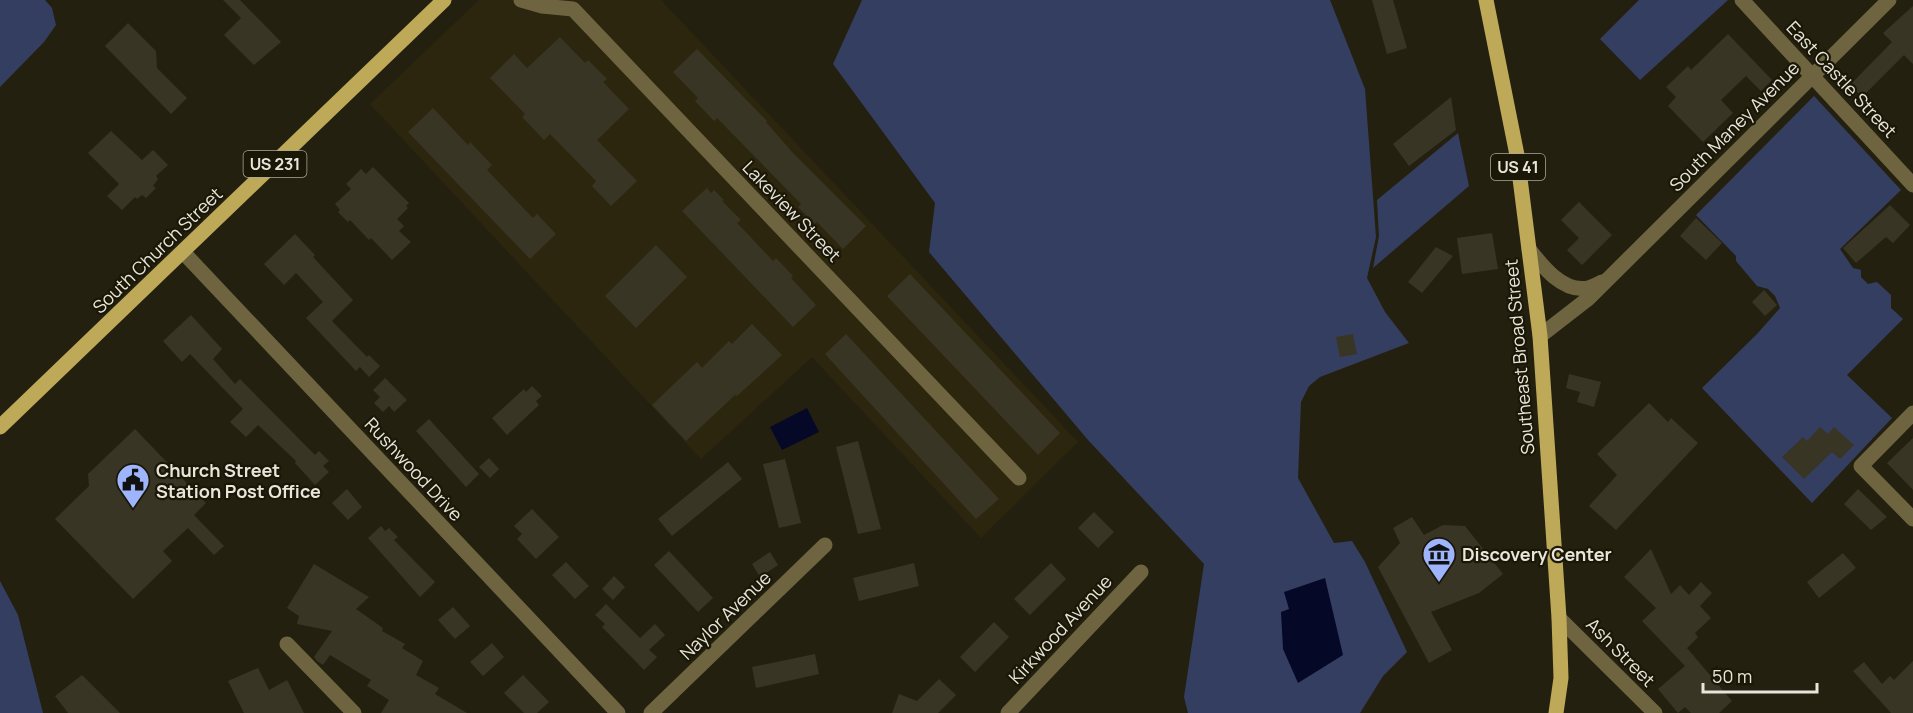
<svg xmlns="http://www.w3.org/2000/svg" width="1913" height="713" viewBox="0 0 1913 713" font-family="Manrope,sans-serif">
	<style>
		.built { fill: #2c260e }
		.green { fill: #343e60 }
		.water { fill: #050827 }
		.building { fill: #393524 }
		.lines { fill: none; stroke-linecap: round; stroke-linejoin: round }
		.minor { stroke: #6e643f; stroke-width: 15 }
		.primary { stroke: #bda957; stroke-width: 15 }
		.labels { text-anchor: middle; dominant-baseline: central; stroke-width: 4.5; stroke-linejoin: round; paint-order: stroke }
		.shield { fill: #1b1707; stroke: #aaa89b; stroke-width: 1.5 }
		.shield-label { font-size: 16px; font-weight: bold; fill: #e8e6db }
		.street-label { font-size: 18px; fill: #e8e6db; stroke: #1b1707 }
		.poi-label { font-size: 18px; font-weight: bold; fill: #e8e6db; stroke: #1b1707; text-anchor: start }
	</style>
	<rect width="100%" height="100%" fill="#242010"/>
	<path class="built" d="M479,0H661L1078,442L981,538L812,357L701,459L370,104Z"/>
	<path class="green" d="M0,0H45L52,8L56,25L44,42L0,87Z
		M862,0H1330L1365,89L1376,237L1367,278L1385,312L1409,343L1320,377L1309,386L1301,402L1298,478L1334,543L1352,541L1365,562L1407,652L1383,676L1360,713H1188L1184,697L1204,564L1088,440L929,252L935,203L833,64Z
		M1639,0H1728L1640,80L1600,39Z
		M1814,96L1901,190L1840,249L1853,268L1861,270V277L1868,284L1877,282L1891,295V308L1903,319L1847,375L1892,418L1812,503L1702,388L1757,334L1780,308L1775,296L1768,289L1757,286L1736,261V256L1696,215Z
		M1458,133L1469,186L1373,268L1379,236L1377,200Z
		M0,581L18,615L43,713H0Z"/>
	<path class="water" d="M807,408L819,432L782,450L770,427Z
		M1325,578L1343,655L1298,683L1283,649L1281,612L1289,609L1284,592Z"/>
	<path class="building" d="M223,0H240L281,42L254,65L224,35L241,18Z
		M1372,0H1393L1407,48L1387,54Z
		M1913,6V64L1904,55L1862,97L1850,85L1892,42L1883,33Z
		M128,23L156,51L157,68L187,98L171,114L105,46Z
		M1728,34L1772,80L1761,91L1746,76L1721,100L1733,113L1703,142L1668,106L1676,97L1666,87L1688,66L1691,70Z
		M560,37L585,63L588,60L607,79L603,82L629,109L597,140L637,181L611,206L592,186L596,181L550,134L544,140L522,117L525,114L490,78L514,54L527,68Z
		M697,49L767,121L766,122L792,152L866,226L843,249L817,222L815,224L798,207L801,204L717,118L714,121L695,101L698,98L673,72Z
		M1451,97L1456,130L1409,166L1393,144Z
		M433,108L468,145L470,142L492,165L487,170L533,218L537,214L556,234L530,259L408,132Z
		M111,131L142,160L153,150L168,165L156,176L158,179L153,186L156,188L146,198L142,195L137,199L135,197L122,210L107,196L119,184L88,153Z
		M373,167L409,203L406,206L408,208L397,219L404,226L399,231L411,242L392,260L371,238L369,240L350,220L348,222L338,212L340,210L335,204L351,189L346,184L361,169L366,174Z
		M707,188L711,193L714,190L724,200L722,201L741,220L737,223L743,229L773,261L776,258L793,276L791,278L816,305L793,327L682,211Z
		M1579,202L1612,235L1582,265L1567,250L1579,238L1561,220Z
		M1890,205L1910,225L1893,243L1886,237L1856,263L1843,248Z
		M1696,218L1722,243L1706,260L1680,236Z
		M1492,233L1498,269L1462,274L1457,238Z
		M295,234L315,255L313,257L353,300L332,321L367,357L369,355L380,366L369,377L360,367L356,371L306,318L323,302L296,273L284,285L264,264Z
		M656,245L687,277L636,328L605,296Z
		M1436,247L1453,256L1422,293L1408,282Z
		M910,274L1060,433L1038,455L887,296Z
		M1764,290L1777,305L1765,316L1752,302Z
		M191,315L222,349L213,359L235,384L240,379L315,455L319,451L329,461L323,466L329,472L315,485L295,463L296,461L258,425L246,437L230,422L243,409L190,354L182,362L163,341Z
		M752,324L782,355L737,396L735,395L686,441L652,405L697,362L702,368L729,341L732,344Z
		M846,334L999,499L976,519L825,354Z
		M1353,334L1357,354L1340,357L1336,337Z
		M1569,374L1601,382L1594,407L1577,402L1580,392L1566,388Z
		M385,378L407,400L394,412L389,406L383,412L374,403L380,397L373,390Z
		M532,386L542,396L536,401L539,405L507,435L492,418L524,389L526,392Z
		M1649,403L1668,422L1671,418L1698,443L1616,530L1589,506L1617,475L1597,454Z
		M429,419L479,474L466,487L416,431Z
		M1820,427L1828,434L1834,427L1854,445L1840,459L1832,452L1804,479L1782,457L1803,437L1807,441Z
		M135,429L206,503L194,515L224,546L214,555L188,528L163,551L172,561L133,599L55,519L89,486L88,474Z
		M1913,438V490L1887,463Z
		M858,441L881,529L858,534L836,447Z
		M489,458L499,469L490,478L479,467Z
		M785,459L801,523L779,528L763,464Z
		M728,462L742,479L672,536L658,519Z
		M347,489L362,507L348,520L332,503Z
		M1858,489L1887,517L1871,530L1844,504Z
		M532,509L559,537L536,559L517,539L522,534L514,526Z
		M1094,512L1114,532L1098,548L1078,528Z
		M1412,517L1424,535L1443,525L1465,526L1503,574L1479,593L1431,612L1452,650L1429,663L1378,567L1400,543L1393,528Z
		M381,526L385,531L389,528L398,537L394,540L435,582L420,597L368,538Z
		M1651,549L1671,594L1680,585L1689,595L1701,582L1712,593L1700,606L1711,618L1695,633L1698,637L1687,648L1732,701L1719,713H1691L1685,707L1678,713L1658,689L1685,666L1642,621L1656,608L1624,577Z
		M669,551L713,598L698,612L654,565Z
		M770,552L778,565L760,577L752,564Z
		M1843,553L1856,568L1819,598L1807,582Z
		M566,562L589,586L575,599L552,575Z
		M914,563L919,586L859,601L853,578Z
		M1051,563L1066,579L1030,615L1014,599Z
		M314,564L369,597L356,609L383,628L382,631L405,644L402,648L423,661L416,675L439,688L435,694L467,713H381L389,700L367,686L371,680L330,655L323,665L317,661L314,657L332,631L297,624L299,616L287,608Z
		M614,576L625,587L613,600L602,589Z
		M606,604L640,638L655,624L665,635L649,650L657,657L644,670L602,627L605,624L595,615Z
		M453,607L470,626L455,639L438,620Z
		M994,622L1009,637L975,672L960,657Z
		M492,643L504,657L483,676L470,662Z
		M815,654L819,674L756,688L752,667Z
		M1913,661V713H1891L1853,671L1864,662L1882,684L1890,676L1894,680Z
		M258,668L269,690L287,680L304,713H244L228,681Z
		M82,675L120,713H68L55,696Z
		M523,675L549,702L537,713H524L504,693Z
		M939,679L956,695L938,713H892L899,694L917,701Z"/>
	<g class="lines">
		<path class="minor" d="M521,0L542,6L573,9L1019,478
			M1742,0L1913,185
			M1529,249C1542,266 1563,293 1588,288C1593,287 1598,284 1602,282
			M183,252L618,713
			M1540,336L1589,298L1889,0
			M1913,413L1861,466L1913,519
			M1559,618L1655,713
			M287,644L354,713
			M651,713L825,545
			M1008,713L1141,572"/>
		<path class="primary" d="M1486,0L1517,155L1540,336L1559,618L1561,678L1556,713
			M0,427L444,0"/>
	</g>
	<defs>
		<symbol id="civic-pin" viewBox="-11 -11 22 30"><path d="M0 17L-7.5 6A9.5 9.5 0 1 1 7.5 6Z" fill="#9eb4fd" stroke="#1b1707"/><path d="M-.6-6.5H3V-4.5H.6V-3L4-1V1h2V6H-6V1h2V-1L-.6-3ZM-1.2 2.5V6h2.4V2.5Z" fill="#111"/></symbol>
		<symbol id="museum-pin" viewBox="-11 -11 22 30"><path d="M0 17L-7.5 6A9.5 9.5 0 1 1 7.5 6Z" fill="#9eb4fd" stroke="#1b1707"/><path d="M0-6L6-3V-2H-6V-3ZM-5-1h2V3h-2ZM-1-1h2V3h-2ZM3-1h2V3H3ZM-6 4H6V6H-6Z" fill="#111"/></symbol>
	</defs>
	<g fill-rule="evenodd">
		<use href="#civic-pin" x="114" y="461" width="38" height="52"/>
		<use href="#museum-pin" x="1420" y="535" width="38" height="52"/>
	</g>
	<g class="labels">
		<g class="shield">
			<rect x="243.5" y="151" width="63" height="26" rx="4.5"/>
			<rect x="1491" y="154" width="54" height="26" rx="4.5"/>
		</g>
		<g class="shield-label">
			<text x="275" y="164">US 231</text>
			<text x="1518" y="167">US 41</text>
		</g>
		<g class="street-label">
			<text transform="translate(1842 79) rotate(47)">East Castle Street</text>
			<text transform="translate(1734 126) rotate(-45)">South Maney Avenue</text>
			<text transform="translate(792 211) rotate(46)">Lakeview Street</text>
			<text transform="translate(157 250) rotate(-44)">South Church Street</text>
			<text transform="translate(1519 357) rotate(-95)">Southeast Broad Street</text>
			<text transform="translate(414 469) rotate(47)">Rushwood Drive</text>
			<text transform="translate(725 615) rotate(-44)">Naylor Avenue</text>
			<text transform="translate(1060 629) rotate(-47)">Kirkwood Avenue</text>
			<text transform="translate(1621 652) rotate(45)">Ash Street</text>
		</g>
		<g class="poi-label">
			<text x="156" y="470">Church Street<tspan x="156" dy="21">Station Post Office</tspan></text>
			<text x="1462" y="554">Discovery Center</text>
		</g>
	</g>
	<path d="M1703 683v9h114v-9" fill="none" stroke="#e8e6db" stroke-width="3"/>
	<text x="1712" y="683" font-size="18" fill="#e8e6db" stroke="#1b1707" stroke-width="4.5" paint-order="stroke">50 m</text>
</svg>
